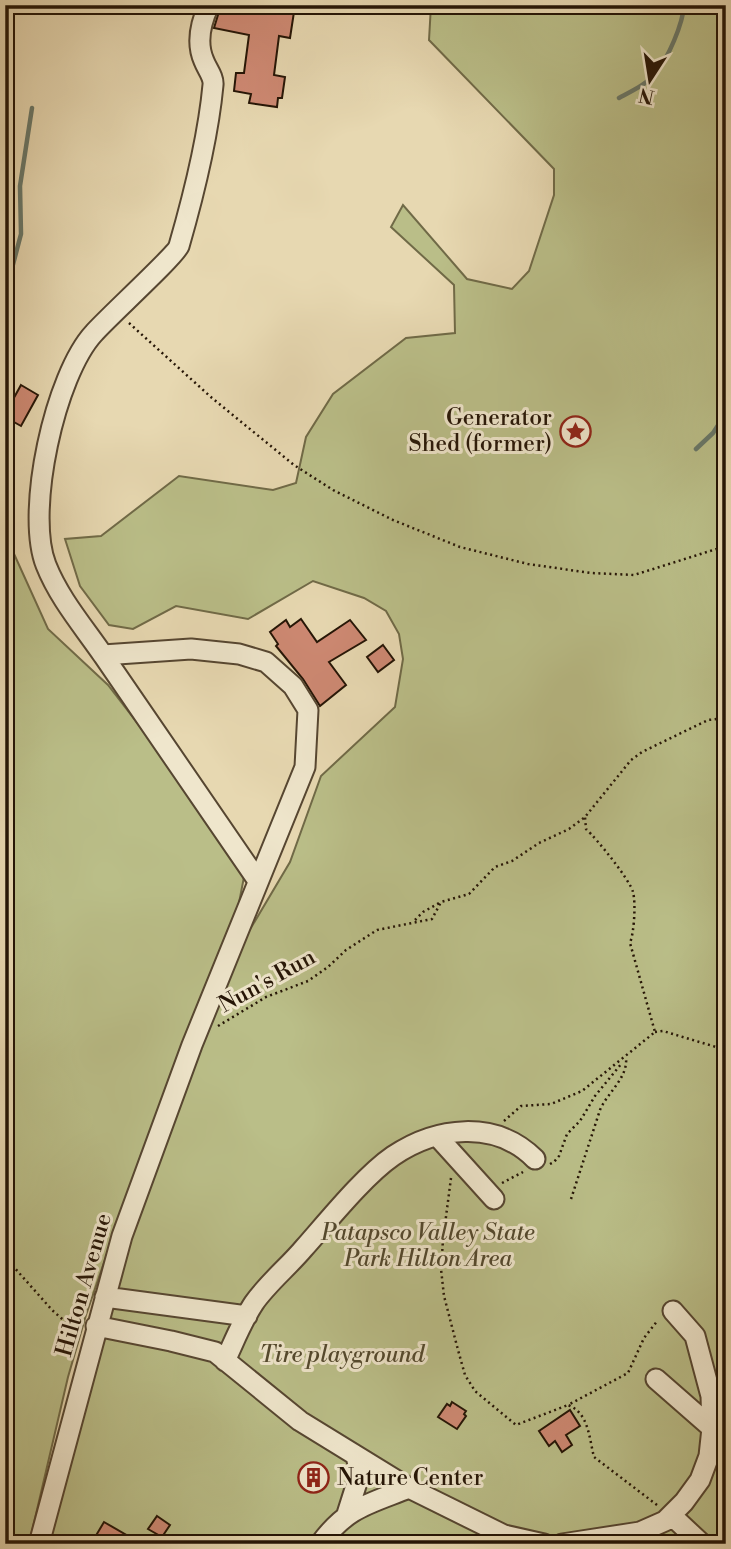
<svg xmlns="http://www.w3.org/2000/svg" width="731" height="1549" viewBox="0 0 731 1549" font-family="'Libre Bodoni',serif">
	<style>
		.green { fill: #babe88; stroke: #706a47; stroke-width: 2 }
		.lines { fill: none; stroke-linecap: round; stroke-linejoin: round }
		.stream { stroke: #697869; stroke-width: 4.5 }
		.building { fill: #ce8973; stroke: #251506; stroke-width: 2 }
		.minor-casing { stroke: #564631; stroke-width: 23 }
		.path { stroke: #251506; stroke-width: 2.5; stroke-dasharray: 2 3.5; stroke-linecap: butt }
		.minor { stroke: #efe6cc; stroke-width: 19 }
		.labels { text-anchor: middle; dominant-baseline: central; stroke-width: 6; stroke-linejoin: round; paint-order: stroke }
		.poi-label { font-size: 23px; fill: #251506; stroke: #efe6cc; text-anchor: end }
		.street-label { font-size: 23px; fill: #251506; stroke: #efe6cc }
		.park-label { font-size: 23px; font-style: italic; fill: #52482d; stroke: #efe6cc }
	</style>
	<rect width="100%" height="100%" fill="#e7d8b1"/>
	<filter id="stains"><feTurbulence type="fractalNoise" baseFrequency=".00286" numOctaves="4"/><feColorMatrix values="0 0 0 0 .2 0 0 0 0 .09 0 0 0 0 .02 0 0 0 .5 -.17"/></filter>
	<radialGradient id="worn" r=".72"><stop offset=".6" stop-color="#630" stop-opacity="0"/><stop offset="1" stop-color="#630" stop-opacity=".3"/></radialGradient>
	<path class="green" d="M431,5H726V1544H33L142,1152L86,1315L68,1377L29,1544H5V534L48,629L108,685L202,807L244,877L237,913L236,953L290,862L321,776L395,707L403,659L399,634L386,611L364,598L313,581L248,619L176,606L133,629L109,625L80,586L65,539L101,536L179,476L273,490L296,483L306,437L333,394L406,338L455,333L454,285L391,227L403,205L467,279L512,289L529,271L554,195V169L429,40Z"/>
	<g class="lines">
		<path class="stream" d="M619,98C632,91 647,84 656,73C668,58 683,24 684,5
			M5,295L21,234L20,186L32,108
			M696,449L713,433L726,413"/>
	</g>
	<path class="building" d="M221,5H283L282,10L294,12L290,38L279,36L274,75L285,77L282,98H278L277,107L249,103L251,94L234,91L236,73H244L249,35L214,28Z
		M21,385L38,395L21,426L5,417V414Z
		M301,619L317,642L350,620L366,640L329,662L346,685L320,706L303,679L276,646L278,644L270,632L286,620L290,627Z
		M383,645L394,660L378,672L367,657Z
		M452,1402L466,1411L464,1414L466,1416L457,1429L438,1417L447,1404L450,1406Z
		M570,1410L580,1426L566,1435L572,1445L562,1452L555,1441L549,1446L539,1431Z
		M312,1468L324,1478L316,1488L304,1478Z
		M157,1516L170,1525L162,1537L148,1529Z
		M104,1522L142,1544H91Z"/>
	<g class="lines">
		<defs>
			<path id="minor" d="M103,655L258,881
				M437,1136L494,1199
				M105,1297L247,1316
				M96,1326L171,1341L215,1352L300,1421L409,1488L504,1535L544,1544
				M225,1361C234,1342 242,1321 254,1303C267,1284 288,1267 304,1248C328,1221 364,1176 393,1156C436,1127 495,1119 535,1159
				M656,1379L712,1428
				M347,1514L360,1473L356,1456
				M671,1515L702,1544
				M39,1544L122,1236L192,1045L305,767L308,710L293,686L266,662L239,654L191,649L103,655C83,626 59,598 46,565C25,512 55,375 94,333C106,319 176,255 179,246C194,194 208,139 213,85C214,77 207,69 204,61C196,43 201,22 209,5
				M320,1544C347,1507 369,1504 409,1488
				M562,1544L640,1532L665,1521L684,1502L700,1480L709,1456L712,1428L711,1396L695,1336L673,1311"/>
		</defs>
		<use href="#minor" class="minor-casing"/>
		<path class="path" d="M129,323L212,398L294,465L333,490L393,520L460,547L528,564L591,573L634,575L726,546
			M415,920L423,912L441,902
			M218,1026L266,997L308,981L328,967L346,950L377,930L432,919L441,902L469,894L495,867L512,861L539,843L569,829L585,817L631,760L642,752L708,720L726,718
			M655,1032L663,1031L726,1050
			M504,1121L521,1106L551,1104L582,1091L655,1032L630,943C634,933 636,904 633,892C630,880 597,839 586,829L585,817
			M550,1164L554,1162L559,1156L567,1134L580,1121L595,1096L622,1063
			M451,1178L443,1240L441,1269L444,1296L458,1350L465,1375L475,1391L516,1425L568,1405
			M502,1183L523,1172
			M571,1199L600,1110C607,1093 628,1078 626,1058
			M5,1257L52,1310L78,1333
			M657,1505L594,1457C589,1438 589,1413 568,1405L628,1373L644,1338L658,1320"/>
		<use href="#minor" class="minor"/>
	</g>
	<defs>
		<symbol id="sight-ring" viewBox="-11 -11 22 22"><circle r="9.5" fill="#efe6cc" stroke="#8f2418" stroke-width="1.5"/><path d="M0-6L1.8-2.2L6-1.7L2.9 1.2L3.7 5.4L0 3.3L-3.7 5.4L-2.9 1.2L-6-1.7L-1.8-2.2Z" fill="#8f2418"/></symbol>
		<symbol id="building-ring" viewBox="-11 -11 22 22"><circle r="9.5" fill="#efe6cc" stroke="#8f2418" stroke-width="1.5"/><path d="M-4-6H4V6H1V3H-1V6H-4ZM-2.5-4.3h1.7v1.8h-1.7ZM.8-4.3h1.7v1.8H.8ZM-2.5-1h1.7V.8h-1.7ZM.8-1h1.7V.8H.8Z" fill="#8f2418"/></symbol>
	</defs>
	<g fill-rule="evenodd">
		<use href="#sight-ring" x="558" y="414" width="35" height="35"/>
		<use href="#building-ring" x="296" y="1460" width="35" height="35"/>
	</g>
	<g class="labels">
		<g class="poi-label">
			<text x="552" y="418">Generator<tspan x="552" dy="26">Shed (former)</tspan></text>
			<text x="337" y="1478" text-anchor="start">Nature Center</text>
		</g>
		<g class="street-label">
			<text transform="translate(267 981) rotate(-29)">Nun's Run</text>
			<text transform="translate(84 1285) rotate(-74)">Hilton Avenue</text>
		</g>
		<g class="park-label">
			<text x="428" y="1233">Patapsco Valley State<tspan x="428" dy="26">Park Hilton Area</tspan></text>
			<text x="342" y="1355">Tire playground</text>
		</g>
	</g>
	<rect width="731" height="1549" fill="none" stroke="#e7d8b1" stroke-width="28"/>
	<rect x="7" y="7" width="717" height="1535" fill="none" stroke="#251506" stroke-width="3.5"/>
	<rect x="14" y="14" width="703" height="1521" fill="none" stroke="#251506" stroke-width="2"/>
	<g transform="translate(650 80) rotate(192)" stroke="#efe6cc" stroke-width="5" paint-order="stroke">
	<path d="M0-5L12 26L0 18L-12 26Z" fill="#251506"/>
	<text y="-10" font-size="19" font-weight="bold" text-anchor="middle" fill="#251506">N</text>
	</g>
	<rect width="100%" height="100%" filter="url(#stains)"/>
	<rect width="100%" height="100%" fill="url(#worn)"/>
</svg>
